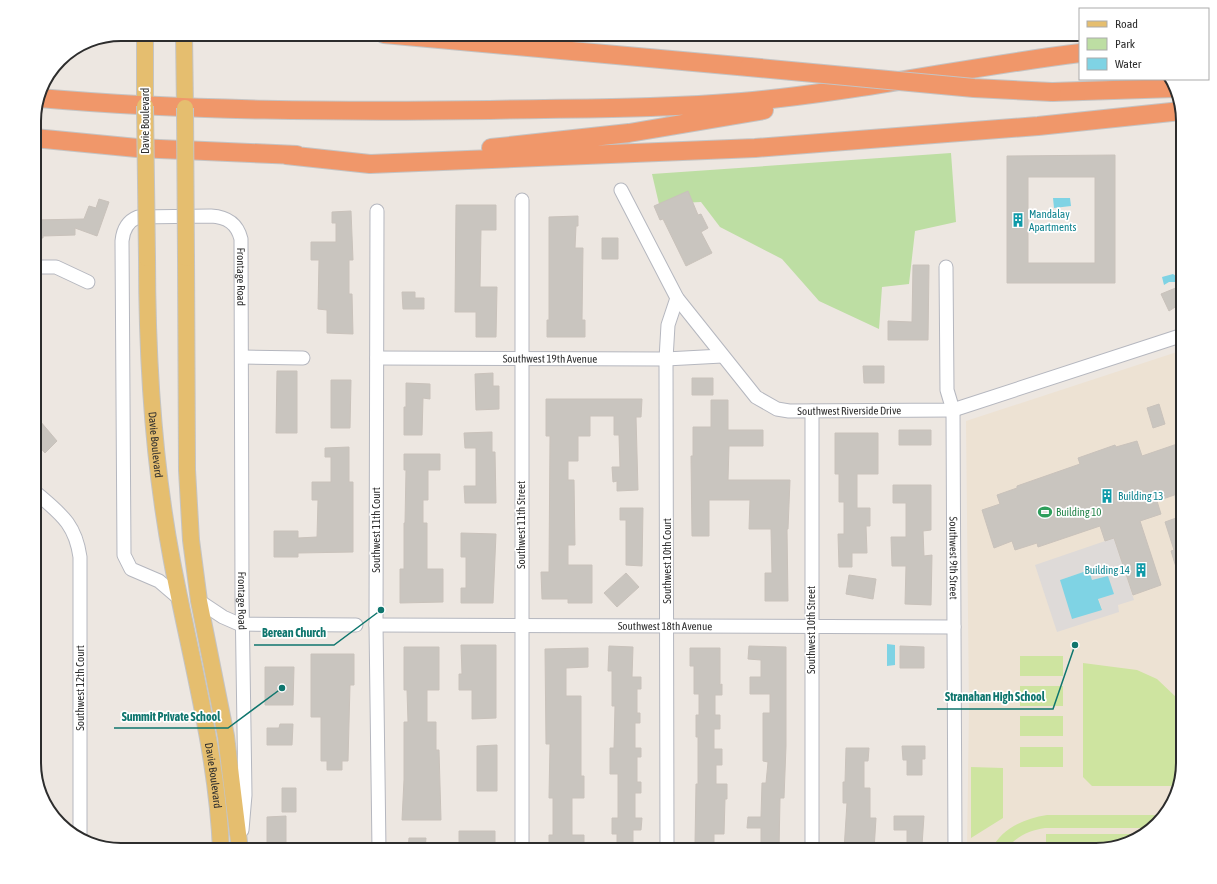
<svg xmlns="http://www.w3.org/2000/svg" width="1217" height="884" viewBox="0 0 1217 884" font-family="'Asap Condensed',sans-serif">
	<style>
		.education { fill: #ede2d3 }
		.green { fill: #bddea3 }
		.pitch { fill: #cee4a0 }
		.plaza { fill: #dedad8; fill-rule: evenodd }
		.water { fill: #7fd3e4 }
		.building { fill: #c9c5bf; stroke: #c9c2bb; fill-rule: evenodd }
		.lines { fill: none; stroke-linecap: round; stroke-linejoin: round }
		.minor-casing { stroke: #b5b7bf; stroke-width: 15 }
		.major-casing { stroke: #c4c4c4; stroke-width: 18 }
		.highway-casing { stroke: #c4c4c4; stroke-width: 20 }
		.minor { stroke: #fff; stroke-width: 13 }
		.major { stroke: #e5be6f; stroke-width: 16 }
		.highway { stroke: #f0976a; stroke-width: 18 }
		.major-bridge-casing { stroke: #c4c4c4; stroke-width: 18; stroke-linecap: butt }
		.highway-bridge-casing { stroke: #c4c4c4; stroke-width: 20; stroke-linecap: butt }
		.major-bridge { stroke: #e5be6f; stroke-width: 16 }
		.highway-bridge { stroke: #f0976a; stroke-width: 18 }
		.labels { text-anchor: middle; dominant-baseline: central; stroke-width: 3.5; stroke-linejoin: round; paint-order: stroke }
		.street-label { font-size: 11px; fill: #2d2d2d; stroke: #fff }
		.culture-label { font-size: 11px; fill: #0d838f; stroke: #fff; text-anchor: start }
		.leisure-label { font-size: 11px; fill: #27864d; stroke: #fff; text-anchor: start }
		.rim { fill: none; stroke: #2d2d2d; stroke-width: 2 }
		.leader { fill: none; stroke: #0f766e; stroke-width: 1.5 }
		.callout-dot { fill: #0f766e; stroke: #fff; stroke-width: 1.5 }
		.callout-label { font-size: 12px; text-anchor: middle; font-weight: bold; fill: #0f766e; stroke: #fff; stroke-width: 3.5; stroke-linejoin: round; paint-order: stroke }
	</style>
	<rect width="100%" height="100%" fill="#ede7e1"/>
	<path class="education" d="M1183,350V763L1165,816L1135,841L1096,850H967L969,708L966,421Z"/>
	<path class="green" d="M951,153L956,222L915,231L909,284L882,287L879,329L819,301L782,259L720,227L701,202L659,204L652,174Z"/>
	<path class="pitch" d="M1020,656H1063V676H1020Z
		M1083,663L1137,670L1157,679L1177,698L1183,709V763L1175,786H1092L1083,777Z
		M1020,686H1063V706H1020Z
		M1020,716H1063V736H1020Z
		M1020,747H1063V767H1020Z
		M971,767L1003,768V818L971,838Z
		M1047,815H1165L1151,828H1045C1028,831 1017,836 1005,850H991C1002,828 1023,819 1047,815Z
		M1143,834C1119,854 1075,850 1046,850V834Z"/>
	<path class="plaza" d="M1183,492V524L1174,496Z
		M1114,538L1134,600L1118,605L1119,612L1057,632L1035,565ZM1089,570L1092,580L1102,609L1060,580Z"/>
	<path class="water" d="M1053,198H1070L1071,206L1054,208Z
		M1173,274L1176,276V282H1169L1164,285L1162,277Z
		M1089,570L1092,580L1108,576L1114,594L1098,599L1102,610L1072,619L1060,580Z
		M887,644L895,645V665L887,666Z"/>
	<path class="building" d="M1115,155V283H1007V156ZM1028,177H1095V263H1028Z
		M688,191L698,215L701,214L708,228L701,232L712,253L686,266L663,219L660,220L654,206Z
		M99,199L109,202L97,236L75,228V235L43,236V238H34V220L84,219L89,206L96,208Z
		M456,205H496V230H481L480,287H497L496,337H476V312H455Z
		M351,211L353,260H349V294H352L353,334L327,333V310L318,309L319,260H311V242H336V223H332V212Z
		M578,216V226H576L575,248H583L582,320H585V337H547V320H549V217Z
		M602,238H618V259H602Z
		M913,265H929L928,340H888V321L912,322Z
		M1183,285V302L1169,311L1161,294Z
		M402,292H415V298H424V309H403Z
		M863,366H884V383H864Z
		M277,371H297V433H276Z
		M493,373V386H499V409L476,410L475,374Z
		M692,378H713V395H692Z
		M331,380H351L350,428H331Z
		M406,383L430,384V399L423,398L422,435H404V407H406Z
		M546,399H642L641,417H636L638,490L617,491V481L613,482L612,467H620L619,435H614V416H590V436H578V461H568V480H574L575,545H568V565H592V603H568V599H542L541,572H549L550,436H546Z
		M711,400H728V430H763V446H729L728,480H790L788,529H787L788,601H765V573H772L771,529H749L750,500H709V536H692L691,456H693V427H711Z
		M1159,404L1165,424L1153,428L1147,408Z
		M40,421L57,441L45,453L34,441V426Z
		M899,430H931V445H899Z
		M492,432V452H495L496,503H465L464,486H476V448H465L464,433Z
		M835,433H878V474H857V508H870V526H866L867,553H852V567H839L838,534H844V502H839V474H835Z
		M1137,441L1142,456L1183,442V492L1157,501L1161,514L1140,521L1161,585L1133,595L1114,538L1105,541L1100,526L1038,547L1037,543L1015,550L1012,541L994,548L982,510L1000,504L997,495L1017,488V486L1080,464L1078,458L1115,445L1116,447Z
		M349,447V482H353V552L298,553V557H274V531H298V538L317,537L318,500H312V482H331V457H325V448Z
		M404,454H440V470H428V500H423V523H427V569H443V602L400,603V569H404V523H405L406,470H404Z
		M893,485H931V530L923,531L924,556L932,555L931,605L905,604L906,566H892L891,537H906V503H893Z
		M620,508H643L642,566L626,565V520H620Z
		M1179,517L1183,531V582L1181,583L1171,551L1174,550L1165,522Z
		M461,533L496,534L493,603H461V588H466V557H461Z
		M626,573L639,587L617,607L604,593Z
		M849,575L876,579L873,599L846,594Z
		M461,645H496V718L472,719V690H459V674H462Z
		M609,646L633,647L632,677H641V689H637V713H640V723H635V748H641V757H637V782H641V793H635V818H642L641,830H633V845H617V834H612V818H618V774H610V748H614L615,706H612V671H608Z
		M749,646L786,647V746L784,798H780L779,850H761V828H747L748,817H761L762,783H766L768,762L763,761V713H770V694H750V677H761V660L748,659Z
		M900,646L924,647V668H900Z
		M404,647H439V690H427V722H436V750H439L441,820H402L404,780V722H408L407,690H404Z
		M588,648V667L566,668V696H581V776H584V798H572V835H584V850H549V835H553V798H549L550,744H546L545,649Z
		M690,648H720V685L722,684V695H715V715H720V729H714V749H722V765H716V784H727V799H725L724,834H714V844H695L696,784H698V737H696V715H699V694H694V666H690Z
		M311,654H354V685H350L348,761H342V770H327V761H321V717H311Z
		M265,667H294L293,705H265Z
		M280,724H293L292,745H267V728H279Z
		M497,745V791H477V746Z
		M902,746H925V759H922V775H907V760H903Z
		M846,748H869L868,761H864V788H870V818H876L874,850H844L847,803H843V782H845Z
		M282,788H296V812H282Z
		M286,816V842H267V817Z
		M894,816H924L922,845H907V830H894Z
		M459,831H495V848H459Z
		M409,838H426L425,850H408Z"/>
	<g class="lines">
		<defs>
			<g id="minor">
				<path id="s1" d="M621,190L677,298L756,397L777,409L789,411L953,410L1183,335"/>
				<path d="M377,211L376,625L379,850"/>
				<path d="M34,267H56L88,282"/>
				<path id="s2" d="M946,267L947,390L953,410L955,850"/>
				<path d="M242,357L303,358"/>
				<path id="s3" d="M377,358L666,359L722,356"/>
				<path d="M812,411V850"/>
				<path d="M34,491C59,513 75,522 80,557V836"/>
				<path id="s4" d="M180,599L159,581L131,569L124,555L122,241C123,230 128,221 138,217L211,216C227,217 237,223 241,239L242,596L245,795L242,830"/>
				<path d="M199,601L223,617L239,624L356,625"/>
				<path id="s5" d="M376,625L954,627"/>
				<path d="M522,850V200"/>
				<path d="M667,850L666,359L668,325L677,298"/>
			</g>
			<g id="major">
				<path d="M145,34V106"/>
				<path d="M184,34L185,108"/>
				<path id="s6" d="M147,258C147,359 153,461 172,561C190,657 217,752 221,850"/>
				<path d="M186,258L187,470L191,540L199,601L226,736L240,850"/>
			</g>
			<path id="highway" d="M384,34L749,67
				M1052,92L1175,88
				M39,98C189,111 340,112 490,110C574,108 658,109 742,102C856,92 967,67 1080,53
				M34,138L137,148L297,155
				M491,148L629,133L764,110
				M286,155L370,164L755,148L1038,126L1181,111"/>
		</defs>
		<use href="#minor" class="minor-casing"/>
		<use href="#major" class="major-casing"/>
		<use href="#highway" class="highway-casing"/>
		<use href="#minor" class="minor"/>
		<use href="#major" class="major"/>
		<use href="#highway" class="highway"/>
		<defs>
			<path id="major-bridge" d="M145,106L147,258
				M185,108L186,258"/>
			<path id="highway-bridge" d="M749,67L974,88L1052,92"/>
		</defs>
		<use href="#major-bridge" class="major-bridge-casing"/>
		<use href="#highway-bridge" class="highway-bridge-casing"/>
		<use href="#major-bridge" class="major-bridge"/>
		<use href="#highway-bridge" class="highway-bridge"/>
	</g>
	<defs>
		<symbol id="building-bare" viewBox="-9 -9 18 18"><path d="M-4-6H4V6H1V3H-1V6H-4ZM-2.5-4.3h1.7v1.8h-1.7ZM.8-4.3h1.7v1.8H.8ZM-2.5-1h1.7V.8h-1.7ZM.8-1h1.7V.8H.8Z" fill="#0f9aa8" stroke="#fff" stroke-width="2.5" paint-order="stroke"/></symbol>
		<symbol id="stadium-bare" viewBox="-9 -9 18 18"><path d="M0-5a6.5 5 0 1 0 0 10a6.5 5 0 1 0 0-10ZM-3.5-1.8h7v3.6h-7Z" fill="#2e9e5b" stroke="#fff" stroke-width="2.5" paint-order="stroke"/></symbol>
	</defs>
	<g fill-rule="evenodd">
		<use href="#building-bare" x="1008" y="210" width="20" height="20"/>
		<use href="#building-bare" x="1097" y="486" width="20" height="20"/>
		<use href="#stadium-bare" x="1035" y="502" width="20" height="20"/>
		<use href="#building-bare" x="1131" y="560" width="20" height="20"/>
	</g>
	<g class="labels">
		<g class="street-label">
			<text transform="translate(145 121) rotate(-90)">Davie Boulevard</text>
			<text stroke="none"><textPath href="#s4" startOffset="570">Frontage Road</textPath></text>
			<text stroke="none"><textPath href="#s3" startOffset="173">Southwest 19th Avenue</textPath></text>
			<text stroke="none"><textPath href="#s1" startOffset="345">Southwest Riverside Drive</textPath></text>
			<text stroke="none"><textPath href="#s6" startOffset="187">Davie Boulevard</textPath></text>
			<text transform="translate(521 525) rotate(-90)">Southwest 11th Street</text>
			<text transform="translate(376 530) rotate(-90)">Southwest 11th Court</text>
			<text stroke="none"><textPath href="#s2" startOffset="292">Southwest 9th Street</textPath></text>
			<text transform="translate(667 561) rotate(-90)">Southwest 10th Court</text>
			<text stroke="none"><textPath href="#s4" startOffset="894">Frontage Road</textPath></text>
			<text stroke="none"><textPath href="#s5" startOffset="289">Southwest 18th Avenue</textPath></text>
			<text transform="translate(811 630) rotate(-90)">Southwest 10th Street</text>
			<text transform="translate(80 688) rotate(-90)">Southwest 12th Court</text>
			<text stroke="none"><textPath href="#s6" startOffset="523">Davie Boulevard</textPath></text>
		</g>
		<g class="culture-label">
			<text x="1029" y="214">Mandalay<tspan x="1029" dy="13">Apartments</tspan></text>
			<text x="1118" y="496">Building 13</text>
			<text x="1130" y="570" text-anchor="end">Building 14</text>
		</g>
		<g class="leisure-label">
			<text x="1056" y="512">Building 10</text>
		</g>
	</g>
	<path d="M0 0H1217V884H0ZM121 41H1096A80 80 0 0 1 1176 121V763A80 80 0 0 1 1096 843H121A80 80 0 0 1 41 763V121A80 80 0 0 1 121 41Z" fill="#fff" fill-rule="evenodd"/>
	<path class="rim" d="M121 41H1096A80 80 0 0 1 1176 121V763A80 80 0 0 1 1096 843H121A80 80 0 0 1 41 763V121A80 80 0 0 1 121 41Z"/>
	<path class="leader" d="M381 610L334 645H254M1075 645L1053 709H937M282 688L228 728H114"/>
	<g class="callout-dot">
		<circle cx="381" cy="610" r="4"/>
		<circle cx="1075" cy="645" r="4"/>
		<circle cx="282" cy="688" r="4"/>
	</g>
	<g class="callout-label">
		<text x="294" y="637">Berean Church</text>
		<text x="995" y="701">Stranahan High School</text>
		<text x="171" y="721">Summit Private School</text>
	</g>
	<rect x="1079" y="8" width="130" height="72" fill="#ffffff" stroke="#ababab"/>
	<rect x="1087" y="21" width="20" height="6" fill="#e5be6f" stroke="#ababab"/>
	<text x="1115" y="28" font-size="12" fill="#2d2d2d">Road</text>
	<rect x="1087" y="38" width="20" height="12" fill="#bddea3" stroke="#ababab"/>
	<text x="1115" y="48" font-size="12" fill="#2d2d2d">Park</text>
	<rect x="1087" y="58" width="20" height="12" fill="#7fd3e4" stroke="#ababab"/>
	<text x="1115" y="68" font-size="12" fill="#2d2d2d">Water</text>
</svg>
